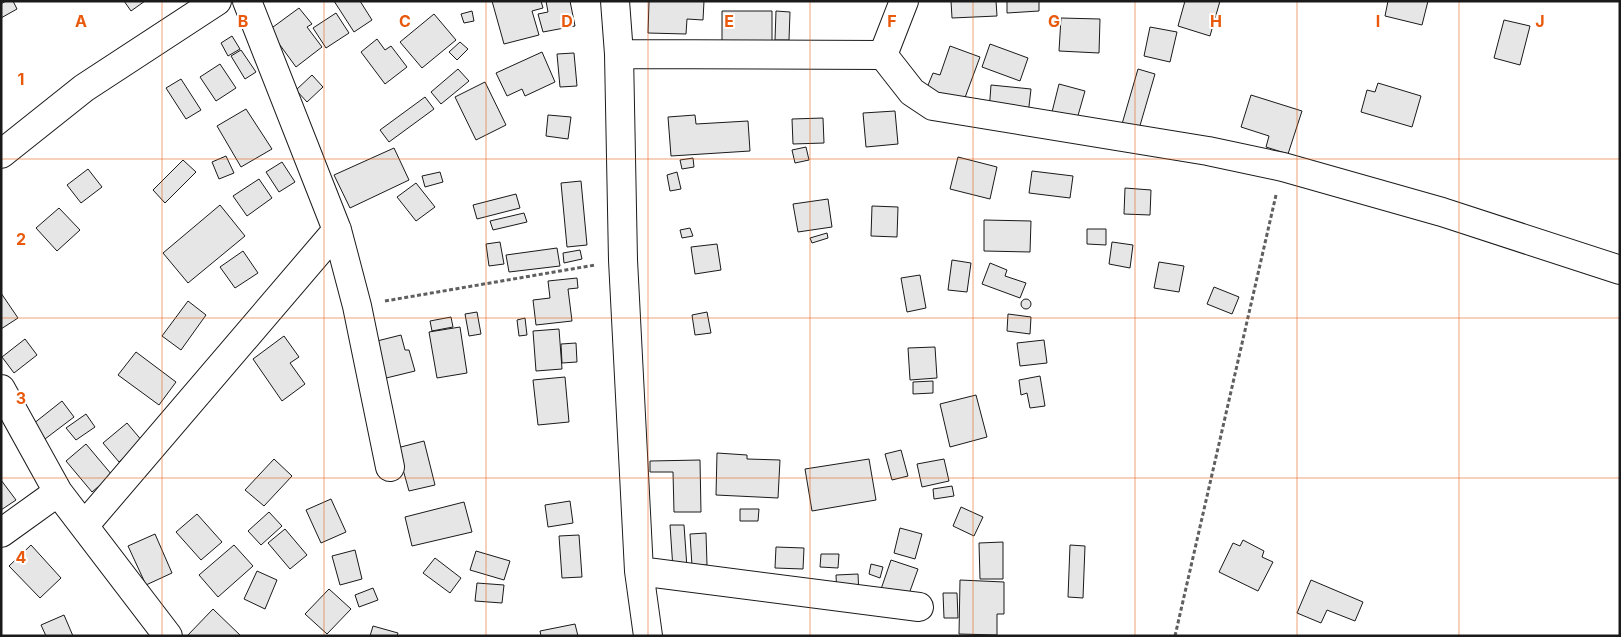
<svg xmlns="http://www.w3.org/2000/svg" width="1621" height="637" viewBox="0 0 1621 637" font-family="Inter,sans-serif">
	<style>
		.building { fill: #e6e6e6; stroke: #1a1a1a }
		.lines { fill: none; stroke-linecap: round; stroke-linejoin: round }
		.minor-casing { stroke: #1a1a1a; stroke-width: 30 }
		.path { stroke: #5f5f5f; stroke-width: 3; stroke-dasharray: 4 2.5; stroke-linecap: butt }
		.minor { stroke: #fff; stroke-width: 28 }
		.grid { fill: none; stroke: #e8590c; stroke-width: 1; stroke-opacity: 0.55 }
		.grid-label { font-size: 16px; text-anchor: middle; font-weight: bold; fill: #e8590c; stroke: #fff; stroke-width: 4; stroke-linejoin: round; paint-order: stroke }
	</style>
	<rect width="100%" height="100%" fill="#fff"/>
	<path class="building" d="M6,1H13L17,9L1,18V4Z
		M124,1H145L131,11Z
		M334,1H360L372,20L354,32Z
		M492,1H541L543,8L532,11L539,35L504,44Z
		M546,1H570L575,26L543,32L538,14L548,12Z
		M649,1H704L703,20L687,19L686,34L648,33Z
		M951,1H996L997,16L952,18Z
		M1007,1H1039V11L1007,13Z
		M1185,1H1220L1210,36L1178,26Z
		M1388,1H1428L1422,25L1385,16Z
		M299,8L312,24L307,27L322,47L296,67L269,30Z
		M472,11L474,21L464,23L461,14Z
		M722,11H772V45H722Z
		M776,11L790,12L789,40H775Z
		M336,13L349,33L326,48L313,28Z
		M434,14L456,40L422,68L400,42Z
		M1061,18L1100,19L1099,53L1059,51Z
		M1504,20L1530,26L1520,65L1494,58Z
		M1150,27L1177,32L1170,62L1144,56Z
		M232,36L240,49L228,56L221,43Z
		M377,39L385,50L391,46L407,67L385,84L361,52Z
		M460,42L468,49L457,60L449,52Z
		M990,44L1028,58L1020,81L982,67Z
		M950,46L980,57L963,103L926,90L933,73L940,75Z
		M241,50L256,72L245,79L231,56Z
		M542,52L555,82L525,96L522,89L507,96L496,73Z
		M574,53L577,86L560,87L557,54Z
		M220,64L236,88L216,101L200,77Z
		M458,69L469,81L441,104L431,92Z
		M1138,69L1155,74L1139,129L1122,124Z
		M312,75L323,87L307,102L296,90Z
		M181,79L201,110L186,119L166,88Z
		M485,82L506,125L476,140L455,97Z
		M1378,83L1421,96L1412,127L1361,112L1367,90L1375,92Z
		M1059,84L1085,91L1077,119L1052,112Z
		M991,85L1031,89L1028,115L989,112Z
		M1251,95L1302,111L1288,154L1266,147L1269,136L1241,127Z
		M425,97L434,109L389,142L380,130Z
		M246,109L272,149L241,167L217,126Z
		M895,111L898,144L866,147L863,113Z
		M548,115L571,117L568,139L546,136Z
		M695,115L696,124L748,121L750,151L671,156L668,117Z
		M823,118L824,143L793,144L792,119Z
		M806,147L809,160L795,163L792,150Z
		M394,148L409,180L350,208L334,175Z
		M226,156L234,173L219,179L212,162Z
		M958,157L997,167L990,199L950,189Z
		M693,158L694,167L682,169L680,160Z
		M183,160L196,172L165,203L153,190Z
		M282,162L295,182L279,192L266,172Z
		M88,169L102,187L81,203L67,185Z
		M1032,171L1073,176L1070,198L1029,193Z
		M440,172L443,182L425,187L422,176Z
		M677,172L681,189L670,191L667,175Z
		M259,179L272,198L247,216L233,196Z
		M581,181L587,245L567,247L561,183Z
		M416,183L435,207L416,221L397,197Z
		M1125,188L1151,190L1150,215L1124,214Z
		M516,194L520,208L477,219L473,205Z
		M828,199L832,227L798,232L793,204Z
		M220,205L245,236L188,283L163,253Z
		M872,206L898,207L897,237L871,236Z
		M59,208L80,230L57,251L36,228Z
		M524,213L527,222L493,230L490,221Z
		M984,220L1031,221L1030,252L984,251Z
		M690,228L693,236L682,238L680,230Z
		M1087,229H1106V245L1087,244Z
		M827,233L828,238L812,243L810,238Z
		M500,242L504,264L489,266L486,244Z
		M1112,242L1133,245L1130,268L1109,264Z
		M717,244L721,270L695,274L691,247Z
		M557,248L560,266L509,272L506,255Z
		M580,250L582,259L564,263L563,253Z
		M243,251L258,273L235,288L220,267Z
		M952,260L971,263L967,292L948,290Z
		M1159,262L1184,266L1179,292L1154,288Z
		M990,263L1007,270L1005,276L1026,283L1020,298L982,284Z
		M920,275L926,308L907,312L901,278Z
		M577,278L578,288L568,289L572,321L536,325L533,300L550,298L548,281Z
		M1214,287L1239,297L1232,314L1207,304Z
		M1,293L18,318L1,329Z
		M1021 304a5 5 0 1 1 10 0a5 5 0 1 1-10 0Z
		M188,301L206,315L181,350L162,336Z
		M477,312L481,334L469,336L465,314Z
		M707,312L711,333L695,335L692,315Z
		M1008,314L1031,317L1030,334L1007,331Z
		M451,317L453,327L432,331L430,321Z
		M525,318L527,335L519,336L517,320Z
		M460,327L467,373L437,378L429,332Z
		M559,329L562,369L536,371L533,331Z
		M401,335L405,350H409L415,371L378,380L369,343Z
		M284,336L299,357L290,363L305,384L282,401L253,359Z
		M25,339L37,355L14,373L2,357Z
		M1044,340L1047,363L1020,366L1017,343Z
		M576,343L577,362L562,363L561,344Z
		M935,347L937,378L910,380L908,348Z
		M136,352L176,382L159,405L118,375Z
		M1040,376L1045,406L1030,408L1027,393L1021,395L1019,380Z
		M565,377L569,422L538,425L533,380Z
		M933,381V393L913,394V382Z
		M976,395L987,437L950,447L940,404Z
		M62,401L74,417L45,439L33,424Z
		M86,414L95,427L76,440L66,428Z
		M127,423L143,442L119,462L103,443Z
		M424,441L435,485L409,491L397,448Z
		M86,444L112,475L92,492L66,461Z
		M901,450L908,476L892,480L885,454Z
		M717,453L747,455V459L780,460L778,498L716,495Z
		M274,459L292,476L264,506L245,490Z
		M869,459L876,500L812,511L805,469Z
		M944,459L949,481L922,487L917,464Z
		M700,460L701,512H674L673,472H650V461Z
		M1,480L16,500L1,510Z
		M952,486L954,496L934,499L933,489Z
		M331,499L346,532L321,543L306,510Z
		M570,501L573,523L548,527L545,505Z
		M464,502L472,532L412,546L405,517Z
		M961,507L983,517L974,536L953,526Z
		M740,509H759L758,521H740Z
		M269,512L282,526L261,545L248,531Z
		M197,514L222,542L201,560L176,532Z
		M670,525H684L687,568L673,569Z
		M900,528L922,534L915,559L894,553Z
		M285,529L307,555L290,569L268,543Z
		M706,533L707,565L692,566L690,534Z
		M155,534L172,573L146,585L128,546Z
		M579,535L582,577L562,578L559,536Z
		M1243,540L1264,551L1262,557L1273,562L1258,591L1219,572L1233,543L1240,546Z
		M1003,542V579H980L979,543Z
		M31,545L61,578L40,598L9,566Z
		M234,545L253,566L218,597L199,575Z
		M1070,545L1085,546L1083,598L1068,597Z
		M776,547L804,548L803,569L775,568Z
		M355,550L362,579L340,585L332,556Z
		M476,551L510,561L504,580L470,570Z
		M821,554H839L838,568L820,567Z
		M435,558L461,578L450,593L423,573Z
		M891,560L918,569L905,605L879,595Z
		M871,564L883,567L880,578L869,574Z
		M257,571L277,580L265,609L244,599Z
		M858,574L859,595L837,596L836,575Z
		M960,580L1004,582V614H997V635L959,634Z
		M1311,580L1363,602L1355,621L1327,610L1321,623L1297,613Z
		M477,583L504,585L502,603L475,601Z
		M373,588L378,600L359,607L355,595Z
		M329,589L351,609L327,634L305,614Z
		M943,593H957L958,618H944Z
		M213,609L241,636H187Z
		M64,615L73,636H46L41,625Z
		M575,624L578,636H541L540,631Z
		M373,626L398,633L397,636H370Z"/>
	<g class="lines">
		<defs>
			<path id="minor" d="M247,1L337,230L357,306L390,467
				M615,1L619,54L623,260L639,571L648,636
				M619,54L883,55L912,92L933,106L1208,151L1283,167L1442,212L1620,270
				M883,55L904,1
				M1,154L84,88L217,1
				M1,389L58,492L168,636
				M84,526L337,230
				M1,533L58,492
				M639,571L919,607"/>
		</defs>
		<use href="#minor" class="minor-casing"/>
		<path class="path" d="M385,301L595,265
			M1175,636L1276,195"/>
		<use href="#minor" class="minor"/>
	</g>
	<path class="grid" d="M162,1V636M324,1V636M486,1V636M648,1V636M810,1V636M973,1V636M1135,1V636M1297,1V636M1459,1V636M1,159H1620M1,318H1620M1,478H1620"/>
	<g class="grid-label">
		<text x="81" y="27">A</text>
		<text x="243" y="27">B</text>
		<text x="405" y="27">C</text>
		<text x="567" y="27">D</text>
		<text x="729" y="27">E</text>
		<text x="892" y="27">F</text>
		<text x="1054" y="27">G</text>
		<text x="1216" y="27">H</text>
		<text x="1378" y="27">I</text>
		<text x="1540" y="27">J</text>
		<text x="21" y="85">1</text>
		<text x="21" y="245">2</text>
		<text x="21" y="404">3</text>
		<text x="21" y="563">4</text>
	</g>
	<rect width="1621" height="637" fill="none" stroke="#1a1a1a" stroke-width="5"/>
</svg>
